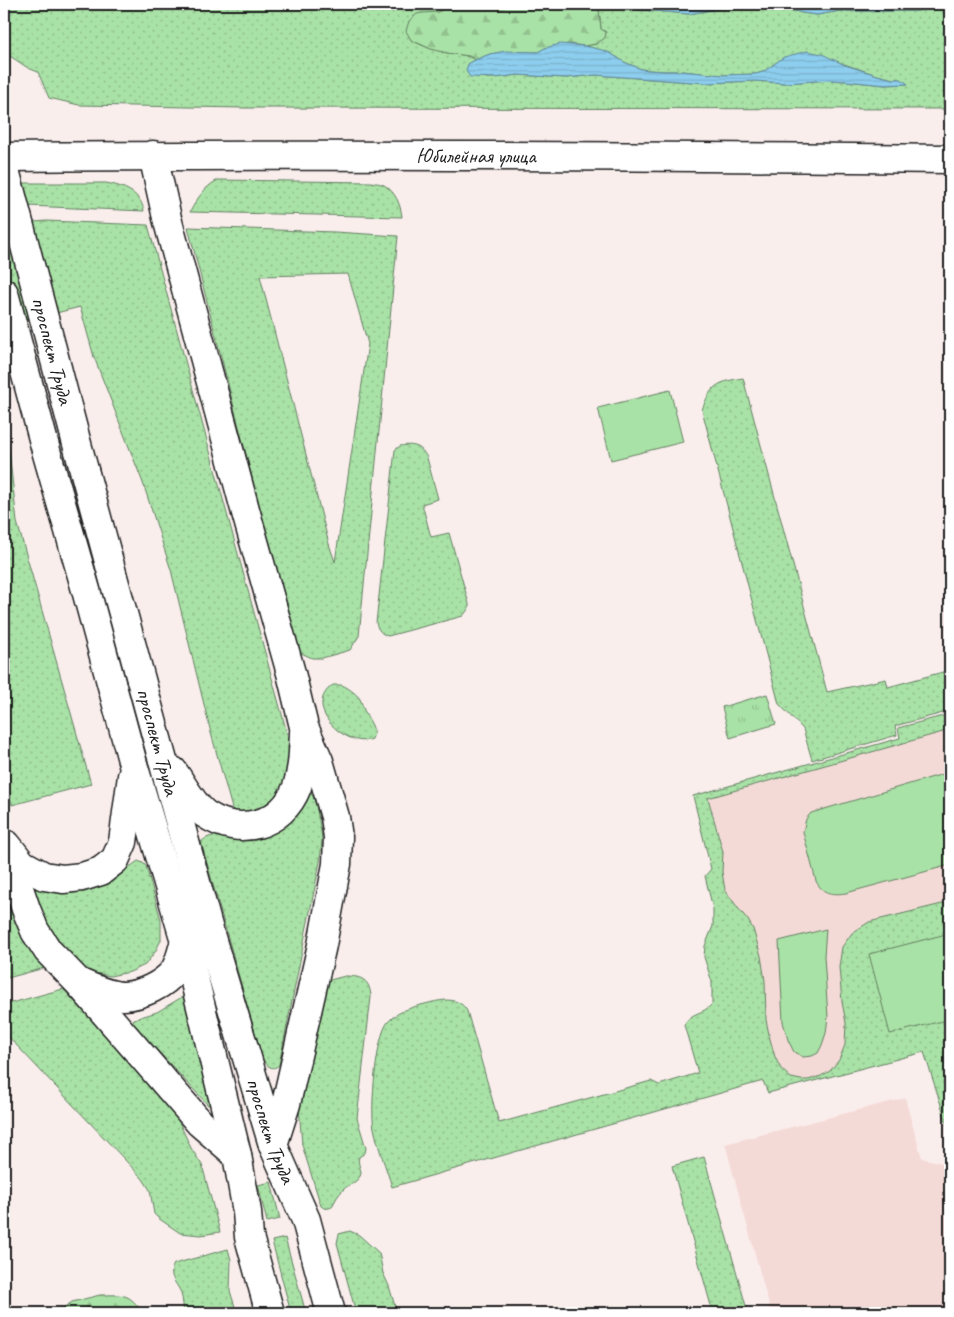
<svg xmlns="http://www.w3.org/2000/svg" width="954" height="1317" viewBox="0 0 954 1317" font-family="Caveat,sans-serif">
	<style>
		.built { fill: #f4dad7 }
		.grass { fill: url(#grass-dots); stroke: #627f61; fill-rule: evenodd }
		.forest { fill: url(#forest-firs); stroke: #627f61 }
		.park { fill: url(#park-tufts); stroke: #627f61 }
		.pitch { fill: #a9e2a6; stroke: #627f61 }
		.water { fill: url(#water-rules); stroke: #60879a }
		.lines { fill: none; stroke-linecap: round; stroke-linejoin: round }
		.major-casing { stroke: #1c1c1c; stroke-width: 31 }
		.major { stroke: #fff; stroke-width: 28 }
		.labels { text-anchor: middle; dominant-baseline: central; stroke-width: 5; stroke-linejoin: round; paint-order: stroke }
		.street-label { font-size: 21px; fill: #1c1c1c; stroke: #fff }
	</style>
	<defs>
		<pattern id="grass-dots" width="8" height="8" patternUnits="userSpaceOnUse" patternTransform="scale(1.25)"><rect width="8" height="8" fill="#a9e2a6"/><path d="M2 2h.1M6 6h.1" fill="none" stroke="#91c18e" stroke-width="1.8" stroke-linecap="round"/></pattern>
		<pattern id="forest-firs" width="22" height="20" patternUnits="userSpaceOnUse" patternTransform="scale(1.25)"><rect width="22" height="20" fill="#a9e2a6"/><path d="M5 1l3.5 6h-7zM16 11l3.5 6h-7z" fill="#91c18e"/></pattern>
		<pattern id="park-tufts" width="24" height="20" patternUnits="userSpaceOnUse" patternTransform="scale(1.25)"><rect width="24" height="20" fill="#a9e2a6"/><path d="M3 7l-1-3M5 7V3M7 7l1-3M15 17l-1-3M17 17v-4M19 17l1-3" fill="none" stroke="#91c18e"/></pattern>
		<pattern id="water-rules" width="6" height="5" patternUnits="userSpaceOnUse" patternTransform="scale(1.25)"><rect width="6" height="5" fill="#8dceee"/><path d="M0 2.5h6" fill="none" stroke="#79b0cc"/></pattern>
	</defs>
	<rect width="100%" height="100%" fill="#faeeed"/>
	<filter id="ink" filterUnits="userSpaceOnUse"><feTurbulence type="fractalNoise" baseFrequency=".02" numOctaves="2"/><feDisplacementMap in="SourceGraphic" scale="10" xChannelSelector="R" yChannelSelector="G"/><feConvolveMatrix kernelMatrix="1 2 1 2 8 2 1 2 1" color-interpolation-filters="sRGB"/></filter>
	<g filter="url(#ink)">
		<path class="built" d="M950,714V1087L924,1052L768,1093L764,1080L693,796L900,738L898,728Z
			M905,1098L922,1158L950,1165V1313H771L725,1144Z"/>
		<path class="grass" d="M4,4H100L117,5L123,4H209L234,6L258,4H453C448,7 444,10 439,12C425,16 421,9 409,21L411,40C423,46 435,51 448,53C458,55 466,54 475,60L468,64L486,78H495L518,75L566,78L596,75L706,83L754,81L785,83L831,80L846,81L885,85L907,84L901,79H893L877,75L838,62L784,57L763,72L756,74L723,75L681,71H664L648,70L641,69L624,62L610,53L585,46L596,44L601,29L599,10L593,6L689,14L722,8H737L752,5H767L788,9L802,13L817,15L840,11H916L934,9H950V109L243,108L79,105L49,98L38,72L28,68L4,52Z
			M218,180L371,182C375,183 380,183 384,185C395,191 401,205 402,217L190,212C197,199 204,187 218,180Z
			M4,183H106C122,186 141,192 144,211L4,205Z
			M46,221L148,225L290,744L292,764L279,800L253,817L233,812L211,733L171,570L143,483L94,357L80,307L4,326V225Z
			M188,227L335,232L398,236L359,636L350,650L322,658H312L299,652L295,646ZM348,274L368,344L335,562L329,544L260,276Z
			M743,378L827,692L886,679L888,687L950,670V711L895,726L897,735L812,760L803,729L779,704L702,410C711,385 717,382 743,378Z
			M4,421L9,451L17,522L91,784L12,805L4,775Z
			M400,446C413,444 421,445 427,458L438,499L422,504L431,537L449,533L469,604V608L463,616L388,636C381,634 378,630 376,623L395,450Z
			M333,685C335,685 339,685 341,685C345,685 358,695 360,699C362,703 363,709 366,714C370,723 377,729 372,739C349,750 300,708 333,685Z
			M950,714V730L708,798L723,852L722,872L725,890L738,908L748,920L753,929L761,956L765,981L766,1020L770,1039L775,1057L781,1069L791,1078L801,1080H808L821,1076L830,1071L839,1060L845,1045L846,1023L842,1002L839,967L842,947L852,933L869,922L950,902V1131L949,1130L924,1052L768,1093L763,1081L392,1187C386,1167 378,1148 374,1128C370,1109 376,1036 388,1022C399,1009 417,1006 433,1002C446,999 460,998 467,1011L499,1123L651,1081L659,1085L698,1073L684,1025C691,1011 703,1015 712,1004V982L704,957L705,946L713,926V909L705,876L711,869L693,796L900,738L898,728Z
			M310,793L313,796L316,805L321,831L322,840L320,862L279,1065C271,1072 266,1064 262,1058L201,842C207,836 213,836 221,835L304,803Z
			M138,861L143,863L146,866L161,920V940L155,952L145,965L130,972L110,976L95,973L83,968L51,935L30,883C39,887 49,892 60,893C89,896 115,877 138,861Z
			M4,895L16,924L40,954L48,967L4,979Z
			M345,976C362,976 370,980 371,997L357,1118L366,1148L365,1153L359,1157C357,1163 361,1168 361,1173C360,1182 348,1184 343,1190C338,1195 335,1200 332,1207C327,1209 325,1209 321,1206L302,1145L299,1108L324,985L330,980Z
			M63,989L162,1096L179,1122L191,1148L202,1165L220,1232L201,1235L180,1233L158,1218L154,1214L150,1190L143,1179L4,1032V1005Z
			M182,997H187L213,1106L208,1105L132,1023L134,1019L157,1012Z
			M704,1157L748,1313H713L672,1166Z
			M271,1182L280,1219L267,1222L258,1185Z
			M350,1231L359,1235L379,1253L383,1273L389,1286L397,1313H356L337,1243L339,1234Z
			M285,1238L306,1313H291L272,1241Z
			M228,1249L231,1260L230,1291L237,1313H184C183,1307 183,1300 181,1293C177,1283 167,1276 174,1264Z"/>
		<path class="forest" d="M453,4L550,6L557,8L593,6L599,10L601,29L606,32L605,38L596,44L585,46L568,44L545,48L538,52H505L490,54L475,60L469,56L447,53L431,49L420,44L411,40L406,31L409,21L417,14L422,13L438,12Z
			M100,1295C122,1295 130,1292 142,1313H56L72,1302Z"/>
		<path class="park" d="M767,694L776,724L730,738L722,707Z"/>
		<path class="pitch" d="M670,390L683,442L611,460L598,408Z
			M950,772V865L846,893C833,895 822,894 816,881L803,832L806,819L811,813Z
			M826,929L824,956L828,1017L826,1033L822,1045L818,1053L812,1056L803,1057L794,1052L788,1040L783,1022L779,941Z
			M950,933V1019L890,1034L869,954Z"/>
		<path class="water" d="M473,4H950V9H934L916,11H840L817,15L802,13L788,9L767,5H752L737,8H722L689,14L593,6L557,8L550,6Z
			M560,44L585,46L602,50L610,53L624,62L641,69L648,70L664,71H681L723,75L756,74L763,72L784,57L807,51L822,54L845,65L877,75L893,79H901L908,84L885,85L846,81L831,80L785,83L754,81L706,83L596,75L566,78L518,75L495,78L470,77L466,71L468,64L475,60L490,54L505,51L538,52L545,48Z"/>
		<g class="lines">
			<defs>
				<g id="major">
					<path d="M153,155L167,218L246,513L291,673L304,727L319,761L335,817L338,837L337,864L322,945L286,1104L273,1145"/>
					<path id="s1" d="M4,157C319,154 635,156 950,159"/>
					<path id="s2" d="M4,166L77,444L210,934L273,1145L306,1220L331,1313"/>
					<path d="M4,293L47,454L86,590L133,764L185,941L237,1155L247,1212L249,1237L270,1313"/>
					<path d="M173,771C182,784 193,805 205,814C239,837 282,826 297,787C303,769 303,752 304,733"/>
					<path d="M4,844L26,909L35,931L48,951L79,983L200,1123L237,1155"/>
					<path d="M7,845L22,864L44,876L63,879L82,877L101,871L115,860L123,842L132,776"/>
					<path d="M80,983C93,988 109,996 124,996C142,995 164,985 175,970C180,961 182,951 185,941"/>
				</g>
			</defs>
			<use href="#major" class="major-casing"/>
			<use href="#major" class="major"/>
		</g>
	</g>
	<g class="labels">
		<g class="street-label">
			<text stroke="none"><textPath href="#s1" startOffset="472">Юбилейная улица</textPath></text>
			<text stroke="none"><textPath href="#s2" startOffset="191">проспект Труда</textPath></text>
			<text stroke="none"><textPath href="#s2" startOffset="596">проспект Труда</textPath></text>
			<text stroke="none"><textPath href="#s2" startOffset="1001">проспект Труда</textPath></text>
		</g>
	</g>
	<rect width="954" height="1317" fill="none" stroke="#fff" stroke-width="20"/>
	<rect x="10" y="10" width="934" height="1297" fill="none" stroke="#1c1c1c" stroke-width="2" filter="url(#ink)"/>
</svg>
